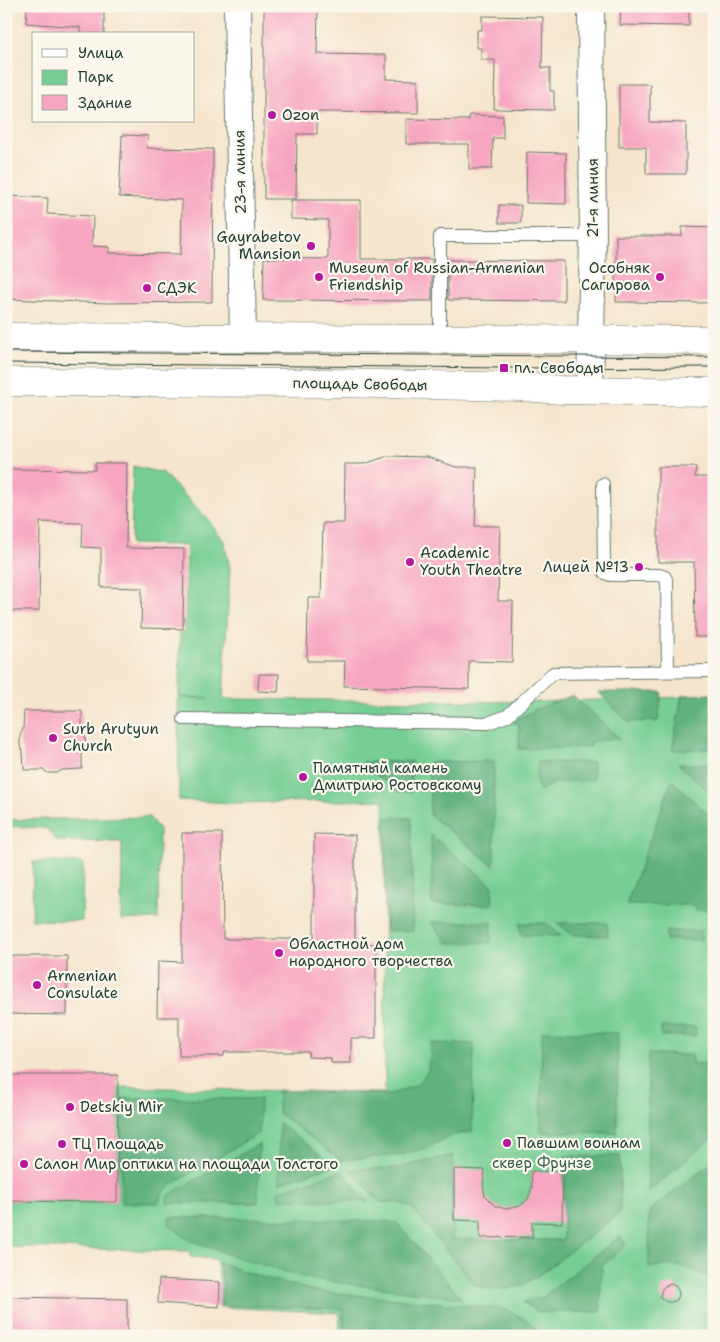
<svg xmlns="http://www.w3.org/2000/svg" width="720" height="1342" viewBox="0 0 720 1342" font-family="'Shantell Sans',sans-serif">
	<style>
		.green { fill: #77ce94; stroke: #4b8664 }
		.forest { fill: #61b17e; stroke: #407759 }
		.building { fill: #f7a5c0 }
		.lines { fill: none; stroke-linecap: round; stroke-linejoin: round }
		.lane-casing { stroke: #6a786a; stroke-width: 14 }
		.street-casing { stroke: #6a786a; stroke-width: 28 }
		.secondary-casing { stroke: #6a786a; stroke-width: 29 }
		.lane { stroke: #fff; stroke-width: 12 }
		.street { stroke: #fff; stroke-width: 26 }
		.secondary { stroke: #fff; stroke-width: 28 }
		.tram { stroke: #1f3d34; stroke-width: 1 }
		.poi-dot { fill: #b5179e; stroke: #fbf7ec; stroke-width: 2 }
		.labels { text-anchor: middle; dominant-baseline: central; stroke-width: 4.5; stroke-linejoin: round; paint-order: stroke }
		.poi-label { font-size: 15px; fill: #1f3d34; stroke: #fbf7ec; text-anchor: start }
		.street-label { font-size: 15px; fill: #1f3d34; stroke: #fbf7ec }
		.park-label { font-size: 15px; fill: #35614c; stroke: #fbf7ec }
	</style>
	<rect width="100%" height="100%" fill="#fbf7ec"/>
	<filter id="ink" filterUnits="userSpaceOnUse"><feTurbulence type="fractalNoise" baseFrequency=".02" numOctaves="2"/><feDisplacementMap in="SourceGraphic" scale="10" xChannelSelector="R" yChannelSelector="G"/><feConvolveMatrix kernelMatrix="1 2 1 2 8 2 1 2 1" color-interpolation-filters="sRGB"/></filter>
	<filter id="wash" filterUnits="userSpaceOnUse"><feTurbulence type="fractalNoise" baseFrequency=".0096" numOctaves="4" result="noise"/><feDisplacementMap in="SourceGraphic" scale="20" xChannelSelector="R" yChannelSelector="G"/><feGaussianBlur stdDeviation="1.12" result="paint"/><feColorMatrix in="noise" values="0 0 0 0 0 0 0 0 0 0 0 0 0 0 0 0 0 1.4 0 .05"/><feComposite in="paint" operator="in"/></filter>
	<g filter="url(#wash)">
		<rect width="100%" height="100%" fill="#f5e5cd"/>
		<path class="green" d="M133,466L163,473L206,517L224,541L230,569L223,699L533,702L714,696V1336L339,1335L340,1313L219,1307L220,1282L216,1259L190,1257V1251L6,1247V1201L117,1202L118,1087L385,1093L384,800L231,803L179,800L178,698H209L179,697L180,632H185L187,545L131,544Z
			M149,817L159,829L158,919L121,920L122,842L57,841L46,828L6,826V820Z
			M33,862L83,863L82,921L32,920Z"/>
		<path class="forest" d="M598,692H662L658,721L628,722Z
			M714,694V749L672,750L682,695Z
			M573,695L620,739L591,741L590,747L519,749V725L513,722L536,709Z
			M411,761V792H398L364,765L363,762Z
			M494,761V866L430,815L429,762Z
			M538,762H593V780L554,783L540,791L536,780Z
			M678,764H714V796Z
			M672,780L714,820V910H694L695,905H626Z
			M385,818H411L413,931H386Z
			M431,835L493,886L492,905L432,904Z
			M431,922H492L491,943H447Z
			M520,923H546L561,936L520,935Z
			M557,923H607L608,936L573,935Z
			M666,931H701V940H666Z
			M661,1027H696V1036H661Z
			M542,1031L618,1033L617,1133L541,1132Z
			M431,1043L474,1044L472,1132L453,1135L429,1147L401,1155L341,1160L278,1113V1090L388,1095L416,1085L422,1079L428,1071Z
			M648,1054L692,1055V1064L714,1063V1136L648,1192Z
			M122,1098L260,1099L259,1133L171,1185L163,1193L158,1203H121Z
			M279,1123L334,1165L279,1183Z
			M259,1144L258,1203H167L168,1196L174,1192Z
			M453,1155L452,1239L563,1240L564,1156H620V1213L542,1273L524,1284L508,1289L485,1288L474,1285L412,1208L400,1203L380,1202L350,1169L397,1168Z
			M714,1161V1277C705,1277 698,1272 690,1269C677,1264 663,1265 649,1268V1211Z
			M342,1171L368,1202L279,1199L278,1191Z
			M169,1217L385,1221L397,1223L461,1298L311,1279L233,1256L188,1240L169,1224Z
			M620,1236L626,1245L602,1266L600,1312H537L523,1302L543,1297Z
			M219,1262L251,1274L314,1291L490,1308C507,1306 525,1318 537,1329L536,1336H452L343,1331V1309L221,1305L223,1283Z"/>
		<g id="blocks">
			<path class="building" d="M27,6H104V34H80V27L26,23Z
				M264,6H318L317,54L386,55V79L418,80V113L317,112V134H297L296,199H264Z
				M621,6H689V26L620,25Z
				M482,16L543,17L542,68H550V91H554V110L494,109L495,60H481V48H477V30H482Z
				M619,84H650V122L686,123V174H646V147H619Z
				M469,115L503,116V138H493L492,169H469V144H406V119L469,120Z
				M122,135L148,136L147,148L213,149L212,302L107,303L6,299V196L48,198L47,214L93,216L92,246L109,247V253L181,254L182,200L119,197Z
				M527,152L566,153V204L526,203Z
				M291,200H361V259H432V301L263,300L264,258L328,259V220L291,219Z
				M499,205H521V223H499Z
				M682,227L714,228V303L616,302V236H682Z
				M448,260L564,261V301L448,300Z
				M388,456L427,457L456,467H477L475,526H500L498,601H513L512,662L469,661V689L344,686L345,661H307L308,598H321L323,523H344L345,464H364Z
				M95,463H127L126,548L184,549L183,629L141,628L142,588L101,587V548L82,547L83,523L40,522L39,611H6V469L95,470Z
				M658,467H696L695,477H714V637H695L694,562H658Z
				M259,674H279L278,692L258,691Z
				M24,711H82V732H85L86,749H82V769L62,770L57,773H48L43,770H24L23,751L20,745V735L23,729Z
				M182,833H222L223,939H314V834L355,835V944H376V1038H351V1063H331V1058L308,1057L309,1052H224V1056H179V1017H157L158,961L182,962Z
				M6,956H67V1015L6,1014Z
				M6,1075H118L117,1202L6,1201Z
				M454,1169L485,1170L483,1185L485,1196L495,1206L506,1209L520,1206L528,1199L532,1188L531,1171L563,1172L562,1223L532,1222V1237L480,1238V1221L454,1220Z
				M159,1279L220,1282L219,1307L158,1303Z
				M671,1284L675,1286L678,1290L679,1295L677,1300L672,1302H667L660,1297L662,1289L665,1286Z
				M6,1297L127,1299V1336H6Z"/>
		</g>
	</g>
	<g filter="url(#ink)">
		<use href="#blocks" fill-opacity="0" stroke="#6a786a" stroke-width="1"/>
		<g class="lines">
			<defs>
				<path id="lane" d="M440,339V236H593
					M603,484L604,568L605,573L610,575H659L665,577L667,582L668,672
					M184,719L488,723L507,716L553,673L714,671"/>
				<path id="street" d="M237,6L243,338
					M590,390L593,236L591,6"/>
				<path id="secondary" d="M6,337L714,340
					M6,382L334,383L522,387L563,390L714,392"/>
			</defs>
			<use href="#lane" class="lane-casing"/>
			<use href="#street" class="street-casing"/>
			<use href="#secondary" class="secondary-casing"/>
			<use href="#lane" class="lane"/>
			<use href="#street" class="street"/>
			<use href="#secondary" class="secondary"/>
			<path class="tram" d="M6,352L714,357
				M6,363L504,368L714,367"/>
		</g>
	</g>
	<g class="poi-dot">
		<circle cx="272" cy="115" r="5"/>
		<circle cx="311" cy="246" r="5"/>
		<circle cx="319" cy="277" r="5"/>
		<circle cx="660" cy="277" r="5"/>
		<circle cx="147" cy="288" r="5"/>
		<rect x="499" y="363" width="10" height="10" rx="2.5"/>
		<circle cx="410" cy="562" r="5"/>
		<circle cx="639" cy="567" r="5"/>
		<circle cx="53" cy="738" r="5"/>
		<circle cx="303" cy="777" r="5"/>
		<circle cx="279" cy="953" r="5"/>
		<circle cx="37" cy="985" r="5"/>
		<circle cx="70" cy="1107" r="5"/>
		<circle cx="507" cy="1143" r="5"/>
		<circle cx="62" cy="1144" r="5"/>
		<circle cx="24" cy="1164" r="5"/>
	</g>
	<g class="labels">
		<g class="poi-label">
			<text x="282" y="115">Ozon</text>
			<text x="301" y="237" text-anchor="end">Gayrabetov<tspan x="301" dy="17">Mansion</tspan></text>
			<text x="329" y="268">Museum of Russian-Armenian<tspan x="329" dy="17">Friendship</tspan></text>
			<text x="650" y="268" text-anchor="end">Особняк<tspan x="650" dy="17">Сагирова</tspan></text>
			<text x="157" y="288">СДЭК</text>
			<text x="514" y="368">пл. Свободы</text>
			<text x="420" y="553">Academic<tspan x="420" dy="17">Youth Theatre</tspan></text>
			<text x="629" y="567" text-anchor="end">Лицей №13</text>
			<text x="63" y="729">Surb Arutyun<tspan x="63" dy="17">Church</tspan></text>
			<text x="313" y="768">Памятный камень<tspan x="313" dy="17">Дмитрию Ростовскому</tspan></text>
			<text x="289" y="944">Областной дом<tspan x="289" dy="17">народного творчества</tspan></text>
			<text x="47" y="976">Armenian<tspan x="47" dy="17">Consulate</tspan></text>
			<text x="80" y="1107">Detskiy Mir</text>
			<text x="517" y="1143">Павшим воинам</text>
			<text x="72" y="1144">ТЦ Площадь</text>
			<text x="34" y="1164">Салон Мир оптики на площади Толстого</text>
		</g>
		<g class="street-label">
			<text transform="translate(240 172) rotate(-91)">23-я линия</text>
			<text transform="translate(593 198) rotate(-90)">21-я линия</text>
			<text transform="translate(360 384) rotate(1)">площадь Свободы</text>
		</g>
		<g class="park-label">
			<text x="542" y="1163">сквер Фрунзе</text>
		</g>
	</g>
	<rect width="720" height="1342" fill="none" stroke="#fbf7ec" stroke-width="25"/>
	<rect x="32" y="32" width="162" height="90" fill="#fbf7ec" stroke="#a3ada2"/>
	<rect x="42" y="49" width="25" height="8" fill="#ffffff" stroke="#a3ada2"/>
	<text x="78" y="58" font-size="15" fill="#1f3d34">Улица</text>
	<rect x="42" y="70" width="25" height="15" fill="#77ce94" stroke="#a3ada2"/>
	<text x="78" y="82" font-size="15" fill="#1f3d34">Парк</text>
	<rect x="42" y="95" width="25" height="15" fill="#f7a5c0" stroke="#a3ada2"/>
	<text x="78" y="108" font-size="15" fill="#1f3d34">Здание</text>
</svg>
